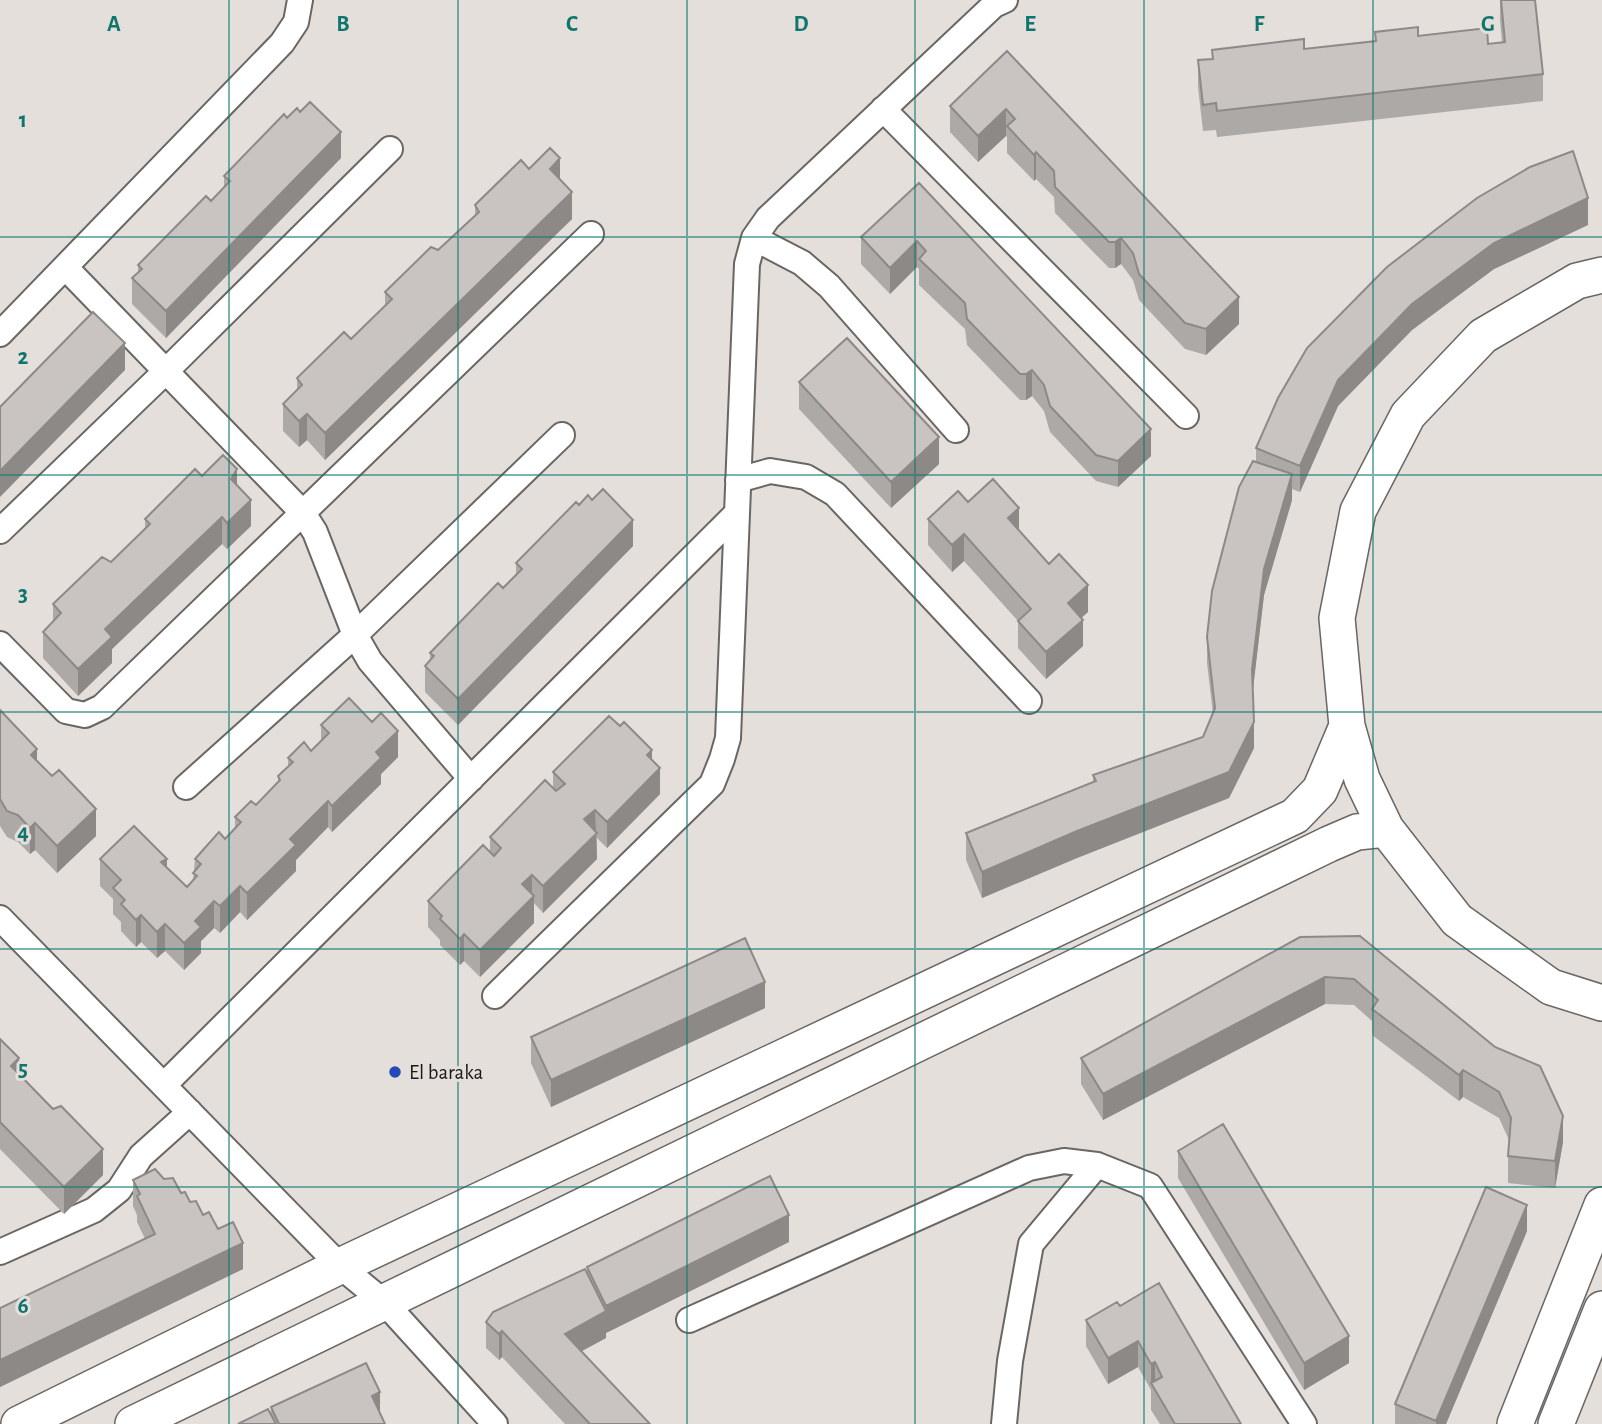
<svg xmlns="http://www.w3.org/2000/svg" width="1602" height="1424" viewBox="0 0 1602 1424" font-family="'Alegreya Sans',sans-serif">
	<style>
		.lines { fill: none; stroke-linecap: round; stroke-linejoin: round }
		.minor-casing { stroke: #6a6663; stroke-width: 28 }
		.secondary-casing { stroke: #6a6663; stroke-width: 38 }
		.minor { stroke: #fff; stroke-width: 24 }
		.secondary { stroke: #fff; stroke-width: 35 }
		.wall { fill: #ada9a6 }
		.shaded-wall { fill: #8d8987 }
		.building { fill: #c9c4c1; stroke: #8d8987; stroke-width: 2 }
		.grid { fill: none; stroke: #0f766e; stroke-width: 2; stroke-opacity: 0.55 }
		.poi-dot { fill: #2449b8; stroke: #e4dfdb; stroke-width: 2.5 }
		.labels { text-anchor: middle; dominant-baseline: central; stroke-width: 6; stroke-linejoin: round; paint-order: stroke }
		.poi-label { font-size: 21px; fill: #1b1918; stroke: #e4dfdb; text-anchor: start }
		.grid-label { font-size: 23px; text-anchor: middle; font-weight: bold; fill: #0f766e; stroke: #e4dfdb; stroke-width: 6; stroke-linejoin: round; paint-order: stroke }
	</style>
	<rect width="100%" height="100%" fill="#e4dfdb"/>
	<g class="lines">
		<defs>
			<path id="minor" d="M883,109L1186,416
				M754,238L802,263L829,286L956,430
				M66,268L303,513L315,532L355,635L370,661L471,779
				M0,334L282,43L296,22L300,0
				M738,480L770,471L806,477L835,494L1029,701
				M0,531L166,371L390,149
				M0,644L66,711L85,715L102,707L591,234
				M186,787L355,635L562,435
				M0,918L340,1266L385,1303L495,1424
				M495,996L712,784L722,759L728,738L747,264L754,238L768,218L994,5L1005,0
				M164,1085L737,513
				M0,1252L94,1210L119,1190L141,1156L190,1112
				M689,1320L1029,1168L1064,1161L1097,1165
				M1004,1424L1010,1361L1031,1244L1097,1165L1150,1186L1304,1424"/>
			<path id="secondary" d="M1602,275L1577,281L1483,336L1408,415L1358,511L1337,618L1347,726L1362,779L1386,829L1457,920L1551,987L1602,1003
				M19,1424L340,1266L1295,816L1320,790L1347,726
				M133,1424L1329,844L1357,832L1386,829
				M1515,1424L1602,1205
				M1556,1424L1602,1309"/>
		</defs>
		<use href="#minor" class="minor-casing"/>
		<use href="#secondary" class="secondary-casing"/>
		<use href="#minor" class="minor"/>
		<use href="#secondary" class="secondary"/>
	</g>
	<path class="wall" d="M1500,0H1535L1543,74V101L1217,137L1216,130L1203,131L1198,87V60L1212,59V50L1304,49L1375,41V32L1488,44L1502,42L1500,20Z
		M1007,51L1239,324L1206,355L1185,349L1139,300L1133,280L1121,264L1115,268H1109L1055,213L1054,197L1036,179L1034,181L1007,153V137L1006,136L978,162L950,132V106Z
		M287,118L341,158L166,338L132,304V278L138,273V265L211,201L224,187V176Z
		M529,169L560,180L572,219L325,460L307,440L299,447L283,431V404L297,390V378L351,339L385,307V292L438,250L475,216V205Z
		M919,183L1151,456L1118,487L1096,481L1050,432L1044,411L1032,396L1026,400H1020L967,345L965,329L919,285V269L917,267L890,294L861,264V237Z
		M1588,225L1494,269L1412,330L1338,406L1300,492L1292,489V500L1264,595L1253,689L1254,748L1229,798L1077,858L982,898L966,860V833L1093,782V775L1203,737L1213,714L1207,663V637L1256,462V448L1307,348Z
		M799,382L939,464L891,508L799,409Z
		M202,476L237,485L251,526L227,549L222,544L112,649V663L78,696L43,658V632L53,621V604L111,562L145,529V519Z
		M968,502L1019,531L1088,612L1081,618L1083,646L1046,679L1018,648V621L964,561L952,572L928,545V519Z
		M579,505L633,546L458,725L425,692V666L430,660V653L503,588L516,575V563Z
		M0,710L37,760L96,836L57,873L35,850L30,854L18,842L7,837L0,826Z
		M321,725L398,757L381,774V784L332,832L328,827L296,860V871L247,920L240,912L220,933L214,928L201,941V953L184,970L165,951L157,958L141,942L136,947L121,931V922L113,914V899L100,886V859L167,867L187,887L193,880L195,859L225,839L235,827V817L256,805L278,782V776L288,767V758L311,751L321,741Z
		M652,760L660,794L607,848L597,838V859L543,913L534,903V923L480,977L464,961L460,965L440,945V940L428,927V901L490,851V837L553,788V772Z
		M1360,936L1563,1142L1555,1188L1508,1183V1156L1509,1140L1499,1118L1463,1097L1459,1101L1372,1035V1021L1354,1005L1325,1004L1103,1120L1081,1084V1058Z
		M765,1008L551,1107L531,1063V1037Z
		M0,1039L19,1075L103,1175L64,1214L0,1149Z
		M1178,1151L1349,1363L1304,1390L1178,1178Z
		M164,1179L190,1202L218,1229L243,1269L0,1387V1308L145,1239L137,1222V1215L133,1206V1180Z
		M1527,1231L1446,1424H1395V1404Z
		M789,1242L606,1333V1332V1338L582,1351L650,1424H565L502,1357L499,1360L486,1348V1322L587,1272V1267Z
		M1120,1306L1241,1424H1160L1151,1410V1390L1138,1367L1108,1384L1086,1346V1320Z
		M271,1407L380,1412L385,1424H238L271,1414Z"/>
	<path class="shaded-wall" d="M1006,109V136L978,162V136Z
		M341,132V158L166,338V311Z
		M1036,152V179L1034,181V155Z
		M560,158V185L550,169Z
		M572,192V219L325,460V433Z
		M1588,198V225L1494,269L1412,330L1338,406L1300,492V466L1338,380L1412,304L1494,243Z
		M1121,238V264L1115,268V242Z
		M917,241V267L890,294V268Z
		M1239,297V324L1206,355V329Z
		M125,343V370L0,497V471Z
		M1032,370V396L1026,400V374Z
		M307,414V440L299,447V421Z
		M1151,429V456L1118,487V461Z
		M939,437V464L891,508V482Z
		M237,469V495L231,479Z
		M1292,474V500L1264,595L1252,697V670L1264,569Z
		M251,500V526L227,549V523Z
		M1019,508V535L1008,518Z
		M222,517V544L112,649V663L78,696V669L105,629Z
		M633,520V546L458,725V699Z
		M964,534V561L952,572V545Z
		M1088,585V612L1068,630V603Z
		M1083,620V646L1046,679V652Z
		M1254,722V748L1229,798L1077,858L982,898V872Z
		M398,731V757L381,774V784L332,832V806L376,752Z
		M37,749V775L31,755Z
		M652,750V776L660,768V794L607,848V822L647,755Z
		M328,801V827L296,860V871L247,920V893L290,839Z
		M96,809V836L57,873V846Z
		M595,810L597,859L543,913V886L584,819Z
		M35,823V850L30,854V828Z
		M167,859V885L161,862Z
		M532,875V898L534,896V923L480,977V950L522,884Z
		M240,886V912L220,933V906Z
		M214,901V928L201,941V953L184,970V943L195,921Z
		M141,915V942L136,947V920Z
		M165,924V951L157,958V932Z
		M464,934V961L460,965V939Z
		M1325,977V1004L1103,1120V1094Z
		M765,982V1008L551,1107V1080Z
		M19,1058V1085L11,1066Z
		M1463,1070V1097L1459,1101V1075Z
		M1563,1116V1142L1555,1188V1161Z
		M103,1149V1175L64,1214V1187Z
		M1527,1205V1231L1446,1424H1436V1421Z
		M789,1215V1242L606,1333V1306Z
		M243,1243V1269L0,1387V1360Z
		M606,1311V1338L565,1360V1334Z
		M502,1331V1357L499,1360V1334Z
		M1349,1336V1363L1304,1390V1363Z
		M1138,1341V1367L1108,1384V1358Z
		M1155,1362V1388L1151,1383V1391V1364Z
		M380,1392V1419L372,1396Z"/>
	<path class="building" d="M1501,0H1535L1543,74L1217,111L1216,103L1203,105L1198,60L1213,59L1212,50L1304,39V49L1376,41L1375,32L1418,27V36L1487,28L1488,44L1505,42Z
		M1007,51L1239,297L1206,329L1185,323L1139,274L1133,253L1121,238L1115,242H1109L1055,187L1054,171L1036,152L1034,155L1007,126L1015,119L1006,109L978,136L950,106Z
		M310,102L341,132L166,311L132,278L142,269L138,265L206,196L211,201L230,181L224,176L284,114L287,118L297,108L300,112Z
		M550,148L560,158L550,169L572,192L325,433L307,414L299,421L283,404L302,385L297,378L344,332L351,339L392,299L385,292L431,247L438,250L479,212L475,205L521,160L529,169Z
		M1573,151L1588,198L1494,243L1412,304L1338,380L1300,466L1256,448L1278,398L1307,348L1387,267L1477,198L1530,167Z
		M919,183L1151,429L1118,461L1096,455L1050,406L1044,385L1032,370L1026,374H1020L967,319L965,303L919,259L926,251L917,241L890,268L861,237Z
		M93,312L125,343L0,471V407Z
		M847,338L939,437L891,482L799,382Z
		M223,455L237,469L231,479L251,500L227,523L222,517L105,629L112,637L78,669L43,632L61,613L53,604L102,557L111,562L150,524L145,519L195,469L202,476Z
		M1253,461L1292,474L1264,569L1252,670L1254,722L1229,772L1077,831L982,872L966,833L1096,781L1093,775L1203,737L1215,708L1207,637L1212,591L1239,487Z
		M993,479L1019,508L1008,518L1049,564L1059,554L1088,585L1068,603L1083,620L1046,652L1018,621L1031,609L964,534L952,545L928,519L958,491L968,502Z
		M603,489L633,520L458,699L425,666L434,656L430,653L498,583L503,588L522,569L516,563L576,502L579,505L588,495L592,500Z
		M349,698L372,722L381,713L398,731L376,752L381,758L332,806L328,801L290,839L296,845L247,893L240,886L220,906L214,901L195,921L201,927L184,943L165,924L157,932L141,915L136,920L121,904L125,900L113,888L121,880L100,859L134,826L167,859L161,862L187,887L197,876L193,873L201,864L195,859L219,832L225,839L241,822L235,817L251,801L256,805L280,780L278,776L293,762L288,758L304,742L311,751L329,733L321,725Z
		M0,710L37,749L31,755L52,776L59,770L96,809L57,846L35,823L30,828L18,815L7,811L0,799Z
		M609,716L620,726L624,722L652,750L647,755L660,768L607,822L595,810L584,819L597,833L543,886L532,875L522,884L534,896L480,950L464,934L460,939L440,919L442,916L428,901L483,845L494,856L501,848L490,837L545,780L556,791L565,784L553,772Z
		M1360,936L1495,1047L1540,1066L1563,1116L1555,1161L1508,1156L1511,1118L1499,1092L1463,1070L1459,1075L1372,1009L1378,1000L1354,979L1325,977L1103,1094L1081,1058L1300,937Z
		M745,938L765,982L551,1080L531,1037Z
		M0,1039L19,1058L11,1066L53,1109L61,1106L103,1149L64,1187L0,1122Z
		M1223,1124L1349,1336L1304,1363L1178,1151Z
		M155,1169L164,1179L173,1178L181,1193L185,1192L190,1202L196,1201L203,1215L209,1212L218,1229L233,1222L243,1243L0,1360V1308L155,1234L137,1196L140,1194L133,1180Z
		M770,1176L789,1215L606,1306L587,1267Z
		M1486,1187L1527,1205L1436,1421L1395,1404Z
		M585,1269L606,1311L565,1334L650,1424H590L502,1331L499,1334L486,1322L493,1312Z
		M1159,1283L1241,1424H1175L1151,1383L1162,1377L1155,1362L1151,1364L1138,1341L1108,1358L1086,1320L1117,1302L1120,1306Z
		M366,1363L380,1392L372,1396L385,1424H279L271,1407Z
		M268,1409L276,1424H238Z"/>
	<path class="grid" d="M229,0V1424M458,0V1424M687,0V1424M915,0V1424M1144,0V1424M1373,0V1424M0,237H1602M0,475H1602M0,712H1602M0,949H1602M0,1187H1602"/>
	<circle class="poi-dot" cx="395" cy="1072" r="7"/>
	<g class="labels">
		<g class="poi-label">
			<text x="409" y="1072">El baraka</text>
		</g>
	</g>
	<g class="grid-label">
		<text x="114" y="31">A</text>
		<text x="343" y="31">B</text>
		<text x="572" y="31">C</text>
		<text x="801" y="31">D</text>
		<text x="1030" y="31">E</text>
		<text x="1259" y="31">F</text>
		<text x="1488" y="31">G</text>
		<text x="23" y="127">1</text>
		<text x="23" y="364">2</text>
		<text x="23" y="601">3</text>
		<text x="23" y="839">4</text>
		<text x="23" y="1076">5</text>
		<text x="23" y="1313">6</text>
	</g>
</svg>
